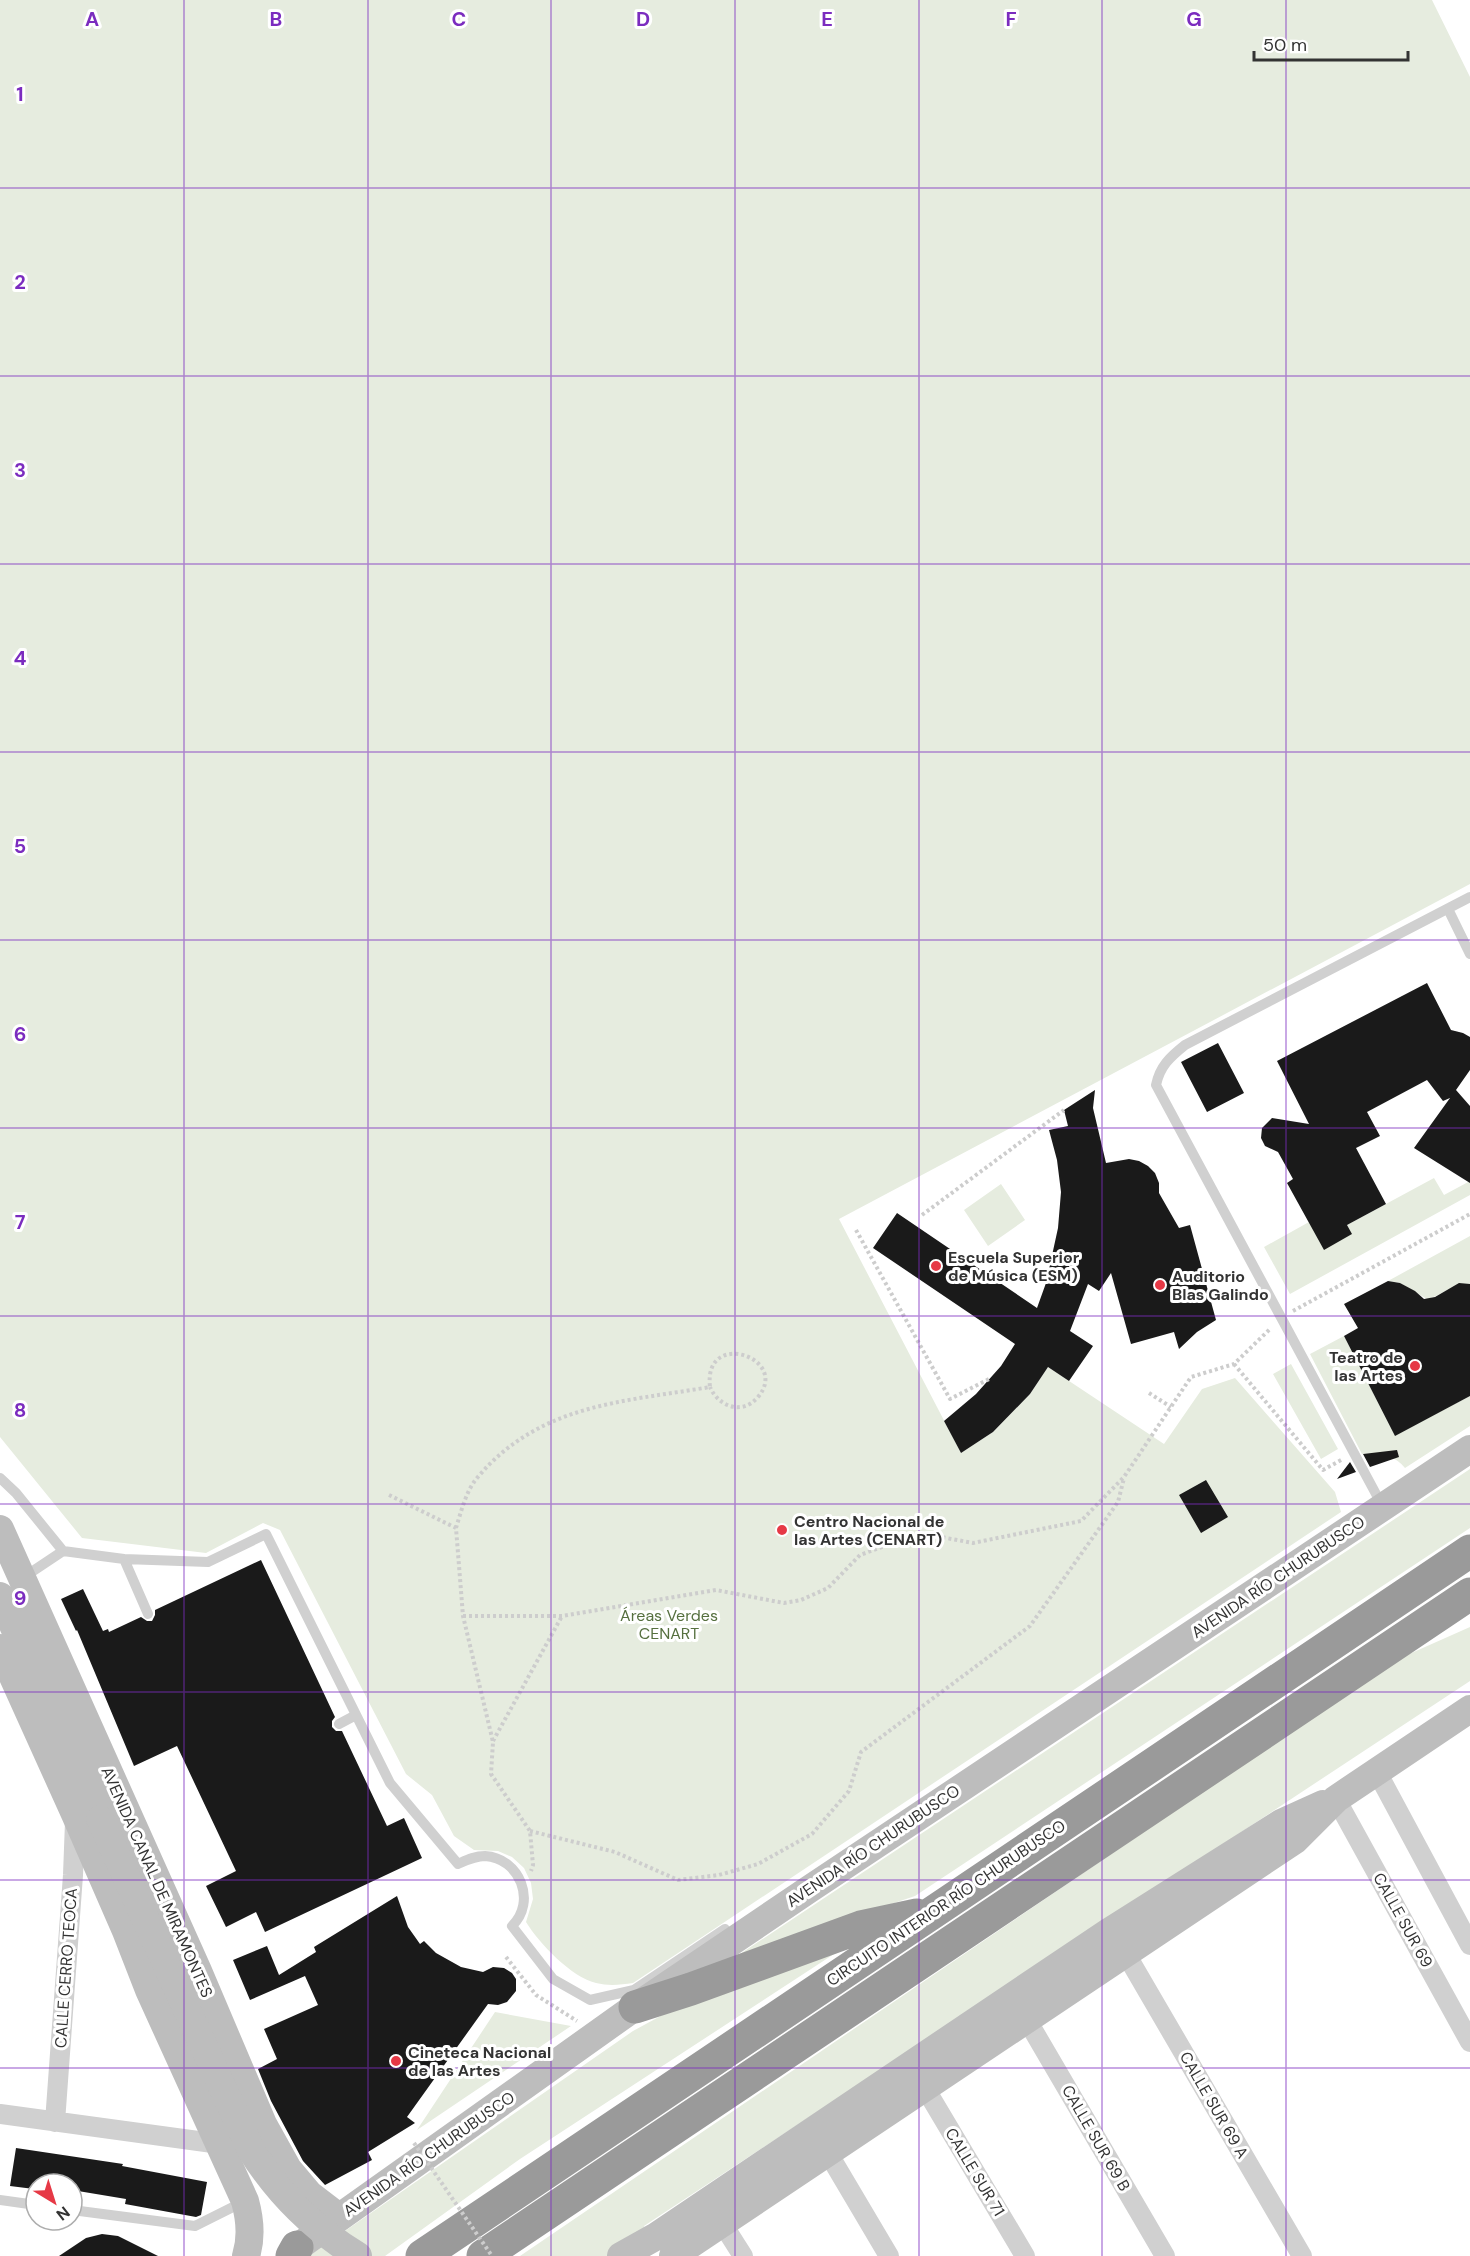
<svg xmlns="http://www.w3.org/2000/svg" width="1470" height="2256" viewBox="0 0 1470 2256" font-family="'DM Sans',sans-serif">
	<style>
		.green { fill: #e6ecdf }
		.building { fill: #1a1a1a }
		.lines { fill: none; stroke-linecap: round; stroke-linejoin: round }
		.path { stroke: #cdcdcd; stroke-width: 4; stroke-dasharray: 3 3; stroke-linecap: butt }
		.lane { stroke: #d0d0d0; stroke-width: 10 }
		.street { stroke: #d0d0d0; stroke-width: 20 }
		.secondary { stroke: #bdbdbd; stroke-width: 28 }
		.highway { stroke: #9a9a9a; stroke-width: 33 }
		.path-bridge { stroke: #cdcdcd; stroke-width: 4; stroke-dasharray: 3 3; stroke-linecap: butt }
		.secondary-bridge { stroke: #bdbdbd; stroke-width: 28 }
		.grid { fill: none; stroke: #7b2cbf; stroke-width: 1.5; stroke-opacity: 0.55 }
		.poi-dot { fill: #e63946; stroke: #fff; stroke-width: 2 }
		.labels { text-anchor: middle; dominant-baseline: central; stroke-width: 6; stroke-linejoin: round; paint-order: stroke }
		.poi-label { font-size: 16px; font-weight: bold; fill: #333; stroke: #fff; text-anchor: start }
		.street-label { font-size: 16px; fill: #333; stroke: #fff }
		.park-label { font-size: 16px; fill: #56703f; stroke: #fff }
		.grid-label { font-size: 20px; text-anchor: middle; font-weight: bold; fill: #7b2cbf; stroke: #fff; stroke-width: 6; stroke-linejoin: round; paint-order: stroke }
	</style>
	<rect width="100%" height="100%" fill="#fff"/>
	<path class="green" d="M0,0H1432L1470,77V884L839,1219L961,1453L993,1432L1030,1394L1048,1367L1164,1444L1202,1389L1235,1378L1335,1492L1341,1512L633,1983C620,1985 608,1986 596,1983C571,1977 539,1943 526,1922L533,1899L531,1883L524,1868L512,1857L498,1851L474,1850L454,1836L432,1795L406,1774L280,1530L263,1523L206,1553L82,1538L0,1437Z
		M1434,1178L1444,1195L1470,1181V1195L1290,1294L1264,1247L1309,1222L1324,1249L1351,1234L1347,1225Z
		M1001,1184L1025,1220L988,1246L964,1210Z
		M1470,1236V1284C1452,1283 1444,1295 1427,1299L1400,1283L1388,1281Z
		M1344,1336L1395,1435L1470,1396V1426L1405,1468C1393,1454 1380,1452 1362,1454L1310,1354Z
		M1291,1364L1338,1449L1321,1459L1273,1374Z
		M1470,1469V1528L915,1896L737,1956Z
		M1470,1627V1681L644,2226L656,2245L639,2256H520L1398,1659Z
		M857,1939L520,2159L385,2256H309L633,2031L690,2000Z
		M495,2012L571,2026L417,2130Z"/>
	<path class="building" d="M1427,983L1451,1030L1463,1033L1470,1037V1070L1456,1090L1470,1106V1183L1414,1148L1450,1098L1443,1101L1427,1080L1367,1112L1380,1136L1356,1148L1386,1204L1347,1225L1352,1234L1324,1250L1287,1183L1293,1179L1278,1152L1265,1146L1261,1138L1262,1128L1272,1118L1309,1124L1277,1061Z
		M1218,1043L1244,1093L1207,1112L1181,1062Z
		M1095,1090L1093,1108L1106,1163L1129,1159L1139,1161L1148,1166L1155,1173L1159,1183V1193L1179,1228L1190,1225L1216,1320L1197,1332L1179,1349L1174,1332L1131,1344L1111,1273L1099,1291L1088,1284L1070,1331L1093,1346L1069,1381L1048,1367L1030,1394L993,1432L961,1453L944,1421L976,1394L1001,1366L1015,1344L873,1248L897,1213L1037,1308L1046,1283L1058,1228L1061,1192L1057,1160L1049,1130L1068,1126L1064,1110Z
		M1388,1281L1400,1283L1415,1291L1424,1299L1435,1297L1459,1283L1470,1284V1396L1395,1436L1344,1336L1358,1328L1344,1304Z
		M1397,1450L1399,1457L1370,1467L1363,1454Z
		M1350,1462L1356,1472L1337,1479Z
		M1206,1480L1228,1517L1201,1533L1179,1495Z
		M261,1560L335,1717L332,1721V1727L336,1731H342L387,1826L404,1818L422,1858L265,1932L256,1912L226,1927L206,1886L236,1871L177,1746L134,1766L77,1630L76,1631L61,1599L83,1589L103,1631L108,1629L109,1632L141,1617L147,1621H152L155,1615V1610Z
		M397,1896L408,1927L420,1944L424,1941L436,1953L461,1967L483,1972L493,1967L504,1968L512,1973L516,1979V1991L507,2002L498,2005L488,2004L407,2117L415,2123L368,2152L372,2160L325,2185L303,2161L271,2101L258,2069L277,2059L264,2029L318,2005L305,1976L250,2000L233,1960L267,1946L279,1975L316,1952L314,1947Z
		M16,2148L123,2164L122,2166L207,2182L201,2215L196,2217L125,2204L126,2199L72,2190V2184H34V2189L10,2186Z
		M102,2234L118,2236L158,2256H59L86,2238Z"/>
	<g class="lines">
		<path class="path" d="M922,1215L1064,1110
			M856,1230L950,1399L991,1378
			M1293,1311L1470,1214
			M1234,1364L1323,1470L1343,1459
			M1149,1393L1171,1407
			M389,1495L456,1528L463,1616L493,1742L491,1774L530,1831L533,1865L531,1871
			M456,1528C461,1512 466,1491 477,1478C539,1404 622,1402 710,1387C703,1328 791,1358 758,1397C742,1416 718,1406 710,1387
			M463,1616H562L716,1590L784,1603L801,1600L828,1588L860,1555L920,1533L973,1543L1081,1521L1124,1477L1191,1377L1234,1364L1270,1329
			M493,1741L562,1616
			M530,1831L615,1852L678,1880L719,1875L758,1864L812,1834L849,1791L861,1752L1030,1626L1118,1502L1124,1478
			M506,1957L536,1995L577,2021"/>
		<path class="lane" d="M1448,909L1470,954
			M0,1478L16,1493L63,1551L124,1559L148,1614
			M1383,1507L1156,1085C1160,1066 1170,1057 1185,1045L1470,897
			M124,1559L208,1562L266,1534L390,1783L458,1864C467,1860 475,1856 485,1856C520,1858 537,1902 512,1926L553,1979L590,2000L634,1990L725,1929
			M24,1577L63,1551
			M339,1724L356,1715
			M0,2200L36,2205
			M72,2210L195,2226L245,2201"/>
		<path class="street" d="M1377,1772L1470,1945
			M1336,1799L1470,2042
			M1126,1954L1302,2256
			M1027,2020L1165,2256
			M925,2088L1025,2256
			M0,2114L220,2144
			M55,2122L73,1875L75,1822
			M828,2153L889,2256
			M722,2223L743,2256"/>
		<path class="secondary" d="M0,1529L198,1971L263,2124L288,2169L309,2194L339,2217
			M0,1596L100,1819
			M0,1648L75,1814L126,1931L149,1990L245,2201C250,2219 252,2237 246,2256
			M302,2244L635,2007L811,1888L1470,1449
			M621,2256L655,2237L1107,1933L1281,1823L1323,1804
			M673,2256L1295,1840L1336,1799L1470,1709"/>
		<path class="highway" d="M635,2007L691,1989L861,1927L917,1915
			M292,2256L297,2247
			M422,2256L1470,1551
			M483,2256L1470,1594"/>
		<path class="path-bridge" d="M414,2143L492,2256"/>
		<path class="secondary-bridge" d="M100,1819L251,2150C279,2195 313,2228 358,2256"/>
	</g>
	<path class="grid" d="M184,0V2256M368,0V2256M551,0V2256M735,0V2256M919,0V2256M1102,0V2256M1286,0V2256M0,188H1470M0,376H1470M0,564H1470M0,752H1470M0,940H1470M0,1128H1470M0,1316H1470M0,1504H1470M0,1692H1470M0,1880H1470M0,2068H1470"/>
	<g class="poi-dot">
		<circle cx="936" cy="1266" r="6"/>
		<circle cx="1160" cy="1285" r="6"/>
		<circle cx="1415" cy="1366" r="6"/>
		<circle cx="782" cy="1530" r="6"/>
		<circle cx="396" cy="2061" r="6"/>
	</g>
	<g class="labels">
		<g class="poi-label">
			<text x="948" y="1257">Escuela Superior<tspan x="948" dy="18">de Música (ESM)</tspan></text>
			<text x="1172" y="1276">Auditorio<tspan x="1172" dy="18">Blas Galindo</tspan></text>
			<text x="1403" y="1357" text-anchor="end">Teatro de<tspan x="1403" dy="18">las Artes</tspan></text>
			<text x="794" y="1521">Centro Nacional de<tspan x="794" dy="18">las Artes (CENART)</tspan></text>
			<text x="408" y="2052">Cineteca Nacional<tspan x="408" dy="18">de las Artes</tspan></text>
		</g>
		<g class="street-label">
			<text transform="translate(1278 1577) rotate(-34)">AVENIDA RÍO CHURUBUSCO</text>
			<text transform="translate(873 1846) rotate(-34)">AVENIDA RÍO CHURUBUSCO</text>
			<text transform="translate(157 1882) rotate(66)">AVENIDA CANAL DE MIRAMONTES</text>
			<text transform="translate(946 1903) rotate(-34)">CIRCUITO INTERIOR RÍO CHURUBUSCO</text>
			<text transform="translate(1403 1920) rotate(61)">CALLE SUR 69</text>
			<text transform="translate(66 1968) rotate(-86)">CALLE CERRO TEOCA</text>
			<text transform="translate(1214 2105) rotate(60)">CALLE SUR 69 A</text>
			<text transform="translate(1096 2138) rotate(60)">CALLE SUR 69 B</text>
			<text transform="translate(429 2154) rotate(-35)">AVENIDA RÍO CHURUBUSCO</text>
			<text transform="translate(975 2172) rotate(59)">CALLE SUR 71</text>
		</g>
		<g class="park-label">
			<text x="669" y="1615">Áreas Verdes<tspan x="669" dy="18">CENART</tspan></text>
		</g>
	</g>
	<g class="grid-label">
		<text x="92" y="26">A</text>
		<text x="276" y="26">B</text>
		<text x="459" y="26">C</text>
		<text x="643" y="26">D</text>
		<text x="827" y="26">E</text>
		<text x="1011" y="26">F</text>
		<text x="1194" y="26">G</text>
		<text x="20" y="101">1</text>
		<text x="20" y="289">2</text>
		<text x="20" y="477">3</text>
		<text x="20" y="665">4</text>
		<text x="20" y="853">5</text>
		<text x="20" y="1041">6</text>
		<text x="20" y="1229">7</text>
		<text x="20" y="1417">8</text>
		<text x="20" y="1605">9</text>
	</g>
	<g transform="translate(54 2202) rotate(142)"><circle r="28" fill="#ffffff" stroke="#adadad" stroke-width="1.5"/>
	<path d="M0-4.5L10 22L0 15L-10 22Z" fill="#e63946"/>
	<text y="-9" font-size="16" font-weight="bold" text-anchor="middle" fill="#333333">N</text>
	</g>
	<path d="M1254 51v9h154v-9" fill="none" stroke="#333333" stroke-width="3"/>
	<text x="1263" y="51" font-size="18" fill="#333333" stroke="#ffffff" stroke-width="4.5" paint-order="stroke">50 m</text>
</svg>
